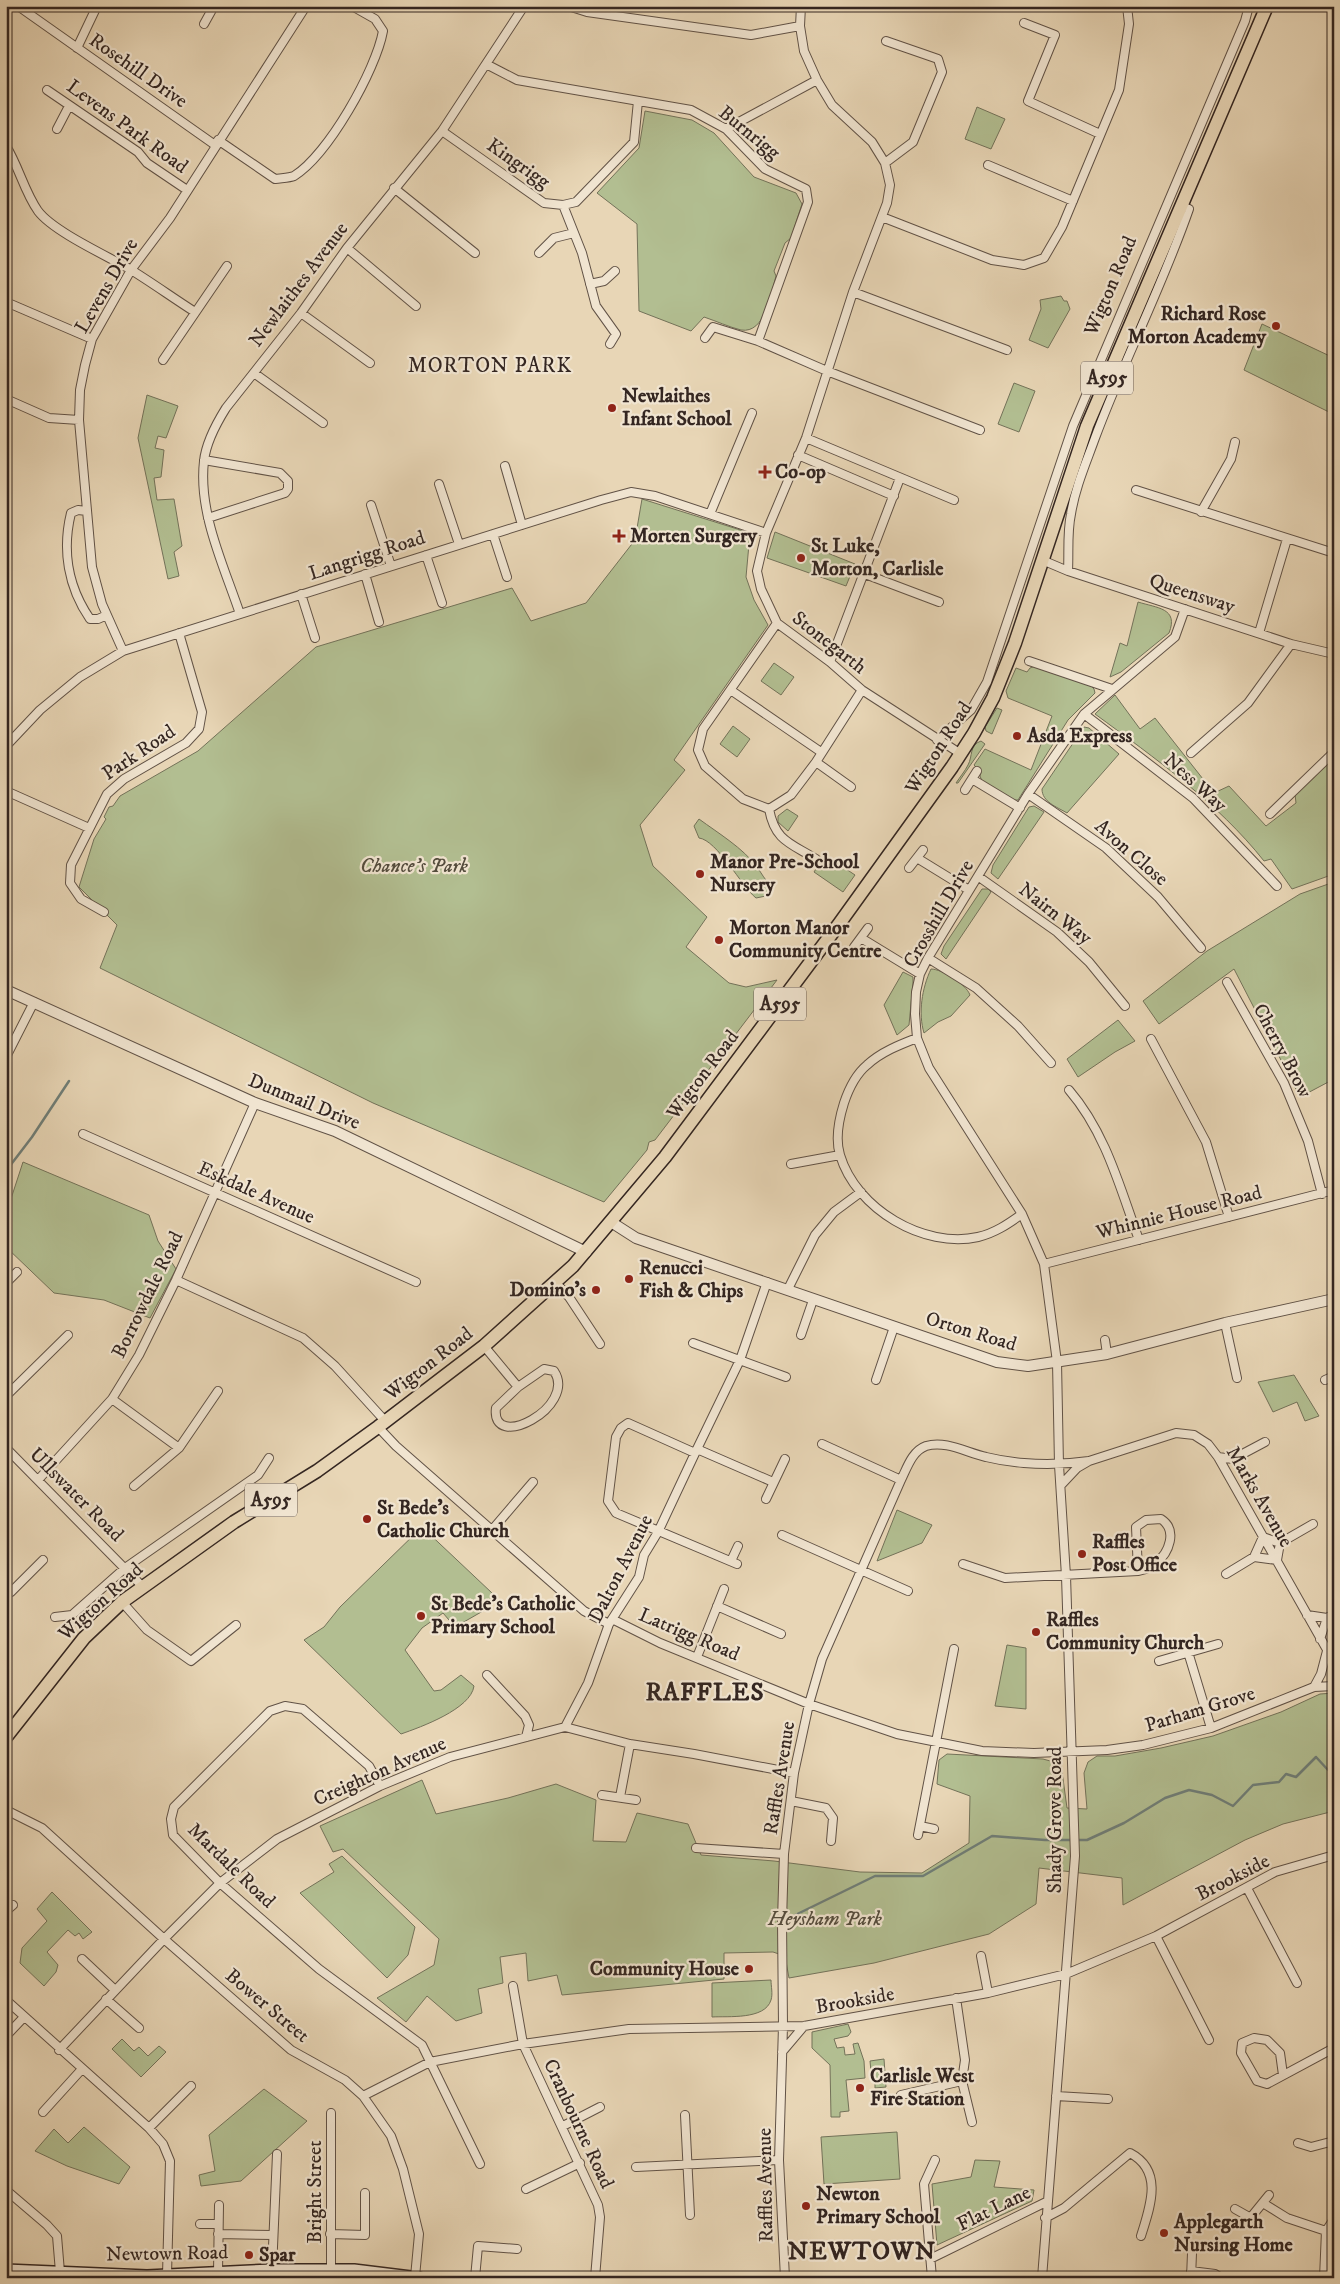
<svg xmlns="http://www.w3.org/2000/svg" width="1340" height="2284" viewBox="0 0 1340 2284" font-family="'IM FELL DW Pica',serif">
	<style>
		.green { fill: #b2be91; stroke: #737259 }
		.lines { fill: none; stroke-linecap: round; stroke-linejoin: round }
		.stream { stroke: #6f7e78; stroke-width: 2.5 }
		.minor-casing { stroke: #615246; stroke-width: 10 }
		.tertiary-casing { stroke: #615246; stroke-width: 12 }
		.secondary-casing { stroke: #342621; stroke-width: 14 }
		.primary-casing { stroke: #342621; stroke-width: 15 }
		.minor { stroke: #f0e4d0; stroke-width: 8 }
		.tertiary { stroke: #f0e4d0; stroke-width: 10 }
		.secondary { stroke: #f0e4d0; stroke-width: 11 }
		.primary { stroke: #e8d6b6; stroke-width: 12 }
		.poi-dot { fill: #8f2418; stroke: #f0e4d0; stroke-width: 2 }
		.labels { text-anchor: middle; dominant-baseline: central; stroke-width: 4.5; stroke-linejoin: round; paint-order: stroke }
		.shield { fill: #f0e4d0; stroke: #6c5f56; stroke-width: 1 }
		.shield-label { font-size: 19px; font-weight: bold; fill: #342621 }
		.street-label { font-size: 20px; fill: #342621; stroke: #f0e4d0 }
		.poi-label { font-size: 20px; font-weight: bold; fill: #342621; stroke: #f0e4d0; text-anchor: start }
		.park-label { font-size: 20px; font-style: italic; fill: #544c3d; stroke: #f0e4d0 }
		.neighbourhood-label { font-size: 21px; letter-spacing: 1px; fill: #342621; stroke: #f0e4d0 }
		.district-label { font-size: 25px; font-weight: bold; letter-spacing: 1px; fill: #342621; stroke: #f0e4d0 }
	</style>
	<rect width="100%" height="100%" fill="#e8d6b6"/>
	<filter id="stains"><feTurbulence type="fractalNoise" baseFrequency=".004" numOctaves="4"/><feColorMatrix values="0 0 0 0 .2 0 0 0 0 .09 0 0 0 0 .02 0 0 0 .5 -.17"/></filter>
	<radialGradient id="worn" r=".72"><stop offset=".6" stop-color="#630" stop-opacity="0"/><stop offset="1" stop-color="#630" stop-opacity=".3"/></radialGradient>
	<path class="green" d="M977,107L1005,119L991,149L965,139Z
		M645,111L692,120L714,133L754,177L796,193L802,204L791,238L785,243L774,271L776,276C771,294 765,334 741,330C729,327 716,321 704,317L691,331L639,311L637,224L597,193L639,148Z
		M1061,296L1064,301H1067L1070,309L1048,348L1029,340L1041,309L1040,300Z
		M1262,324L1334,358V408L1331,413L1244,370Z
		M1014,383L1035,391L1019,432L998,424Z
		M147,395L178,406L166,438L158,436L155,448L164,450L161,477L154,478L157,500L174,499L182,546L174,552L179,576L168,579L138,438Z
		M642,499L750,533L746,577L754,600L768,625L674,760L685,770L640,825L653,866L707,917L686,947L729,983L746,987L777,980L655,1140L649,1142L647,1150L604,1202L373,1103L100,968L117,925L79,887L94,839L106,819L104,817L109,807L113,806L120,796L198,751L316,647L512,588L531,621L586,603L635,540Z
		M775,532L855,564L846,586L767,558Z
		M1138,602C1157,608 1179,608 1169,633L1121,672L1110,677L1120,643L1127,646Z
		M774,663L794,677L781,695L761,681Z
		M1035,666L1088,683L1094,689L1095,693L1068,720L1018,800H1013L982,781L980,776L981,772L974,765L985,749L1031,770L1052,716L1008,698L1006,691L1016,668L1027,672L1030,668Z
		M1115,695L1140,729L1155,718L1214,793L1229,786L1266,826L1296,803L1295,794L1334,757V874L1292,889L1271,859L1264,861C1218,803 1155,758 1095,714Z
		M997,708L1002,710L992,734L986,731L985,727Z
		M733,726L750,739L737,757L720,744Z
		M1084,727L1089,728L1119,754L1067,813C1057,807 1042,802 1042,789Z
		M981,741L985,744L958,783H956C960,777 965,771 968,765C973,756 969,745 981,741Z
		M1034,806L1044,812L998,879L991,873L993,865L1029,807Z
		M787,809L798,816L788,831L778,822V816Z
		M699,819C718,833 743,848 757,867C762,874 765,880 771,886L766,896L756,898C742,887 717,840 699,838L694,826Z
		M825,855L855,875L843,892L814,872Z
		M1334,882V1079L1300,1097L1234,969L1159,1024L1143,1001L1207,951L1300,894Z
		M982,889H988L991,892L946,959L941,954L944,946Z
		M931,969C942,969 966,984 970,995L951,1016L938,1022L924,1033C918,1013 922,988 931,969Z
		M903,972L913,977V983L909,1025L897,1035L884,1005Z
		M1118,1020L1135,1041L1115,1052L1078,1077L1067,1059Z
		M23,1162L149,1215L158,1241L176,1269L150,1318L104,1300L54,1293L6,1247V1214Z
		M1294,1375L1319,1416L1305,1421L1297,1402L1273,1412L1258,1382Z
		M897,1510L932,1525L922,1543L877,1561Z
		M422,1527L492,1593L490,1607L455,1627L443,1613L422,1628L405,1650L434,1691L441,1690L461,1675L474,1686C471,1709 421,1727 401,1734L304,1640L324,1627L340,1607Z
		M1007,1645L1026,1648V1709L995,1706Z
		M1334,1693V1811L1283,1824L1245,1840L1123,1905L1122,1878L1039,1868L1036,1904L989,1934L874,1963L789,1978L785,1956L773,1952L724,1953V1979L562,1995L557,1975L528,1981L526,1953L500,1957L503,1983L478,1989L482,2013L456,2021L427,1996L406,2022L377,1998L434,1965L439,1939L343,1849L333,1852L320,1826L422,1780L436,1814L508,1798L556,1784L596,1800L593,1841L626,1842L637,1813L688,1824L701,1855L774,1861L860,1872L922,1873L969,1843L970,1796L937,1784L939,1760L947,1754L1043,1759L1061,1764L1067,1808L1087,1809L1084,1773L1088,1762L1097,1756H1115L1161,1748L1213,1736L1281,1712L1320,1694Z
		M342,1856L415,1927L408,1955L387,1978L300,1893L334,1872L329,1864Z
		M52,1892L92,1932L83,1939L79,1933L75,1936L68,1930L47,1952L58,1965L56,1972L44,1986L20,1963L22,1948L47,1921L37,1909Z
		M771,1980C771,1986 773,1994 771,2000C765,2020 728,2016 712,2017V1983Z
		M848,2024L851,2032L848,2036L834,2039L837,2048L844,2047L845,2055L855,2054L853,2044L858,2043L864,2061L865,2078L846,2080L849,2111L840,2112V2117H831L830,2065L812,2048V2032Z
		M122,2039L134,2051L139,2047L148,2056L159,2046L166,2052L141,2077L112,2049Z
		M884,2059L886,2087L875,2088V2082H872L870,2061Z
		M264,2089L307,2121L241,2181L201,2186L199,2175L215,2171L209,2135Z
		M84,2127L130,2167L119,2184L67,2166L35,2151L54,2129L68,2143Z
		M897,2132L900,2179L824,2184L821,2137Z
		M975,2160L1000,2161L994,2187L1034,2190L1032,2201L937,2245L932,2184L971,2177Z"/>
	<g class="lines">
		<path class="stream" d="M6,1171L32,1137L69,1081
			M783,1921L875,1876H923L992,1836L1045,1840H1087L1124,1823L1165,1798L1189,1790L1212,1795L1233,1806L1253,1785L1279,1782L1286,1774L1296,1777L1316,1757L1328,1770L1334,1764"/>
		<defs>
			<path id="minor" d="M18,6L215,145
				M568,6L587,12L751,35L800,26
				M801,6L800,26L804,51L817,80L832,105L872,142L885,163L890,185L887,203L853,292L806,438L766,533L757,571L761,589L777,623L830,662L862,690L961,754
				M1024,23L1055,35L1028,101L1100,134
				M204,24L214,6
				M77,48L97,6
				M486,64L517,80L691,110L726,129L765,169L806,189L808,202L758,341
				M47,90L138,152L147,163L187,190
				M57,129L69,106
				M726,129L817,80
				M442,131L544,203L563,205L576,202L634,142L638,101
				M218,140L275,179C280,178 289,178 294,176C328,155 376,70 383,31L375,19L352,6
				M6,146C19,167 24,191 38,211C53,231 105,255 128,268C151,282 173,298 195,312
				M885,163L913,142L942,72L938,59L886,41
				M988,165L1073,201
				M394,188L475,253
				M563,205L582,253L596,306L616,334L610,344
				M882,217L992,260L1024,265L1044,258L1062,227L1119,90L1129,24L1127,6
				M347,248L416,306
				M539,253L554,238L574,233
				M590,284L604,281L615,271
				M853,292L1007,350
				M6,302L92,339
				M301,313L370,363
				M705,338L713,327L758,341L827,371L980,430
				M163,360L227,266
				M254,373L323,423
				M6,399L49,418L79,420
				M806,438L954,500
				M798,455L894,496
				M204,460L280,473L288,481V489L285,493L208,518
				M505,466L522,525
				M439,484L459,544
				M1136,490L1334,553
				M371,505L391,566
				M87,511L78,510L71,513C62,550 68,587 90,619H98L107,615
				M1201,512L1231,459L1235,442
				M710,514L752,413
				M493,534L507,577
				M426,555L442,603
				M1042,560L1068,571L1291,644L1334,654
				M1068,571C1069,552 1067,532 1071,514C1075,488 1086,463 1095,438C1124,360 1162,287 1189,209L1181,206
				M365,574L379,622
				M865,574L939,602
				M301,594L315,638
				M240,614C224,566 198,513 204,461C206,442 216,424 226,408L301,313L347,248L442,131L524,6
				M777,623L703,729L698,750L705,766L743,799L769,809L791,795L816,762L862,690
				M1259,633L1287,539
				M123,651L102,604L92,567L79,420L80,390L85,365L92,339L131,270L170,218L306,6
				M1029,661L1112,689
				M830,662L900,478
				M732,691L821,752
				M1084,714L1193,798L1277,886
				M937,740L971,710L987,682L1073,426L1245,21L1249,6
				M6,746L40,710L80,677L123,651L601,500L631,492L655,496L766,533
				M1191,753L1248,703L1291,644
				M816,762L851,787
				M972,779L1020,808
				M965,790L977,771
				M6,791L89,828
				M1028,794L1106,848L1158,897L1201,948
				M769,809C775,841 790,843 816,859
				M1270,814L1334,752
				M917,858L969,890
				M909,868L923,850
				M979,877L1057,932L1089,962L1125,1006
				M104,912L81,899L70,883L71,865L107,794L124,779L186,743L199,729L202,712L179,633
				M861,938L920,974
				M854,947L868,928
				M928,958L976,988L1018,1026L1051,1063
				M1227,982L1284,1083L1308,1141L1322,1194
				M917,1038C899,1045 881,1052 867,1065C855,1075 849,1088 844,1103C839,1119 835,1139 840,1155C856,1209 924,1249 978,1237C995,1233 1008,1224 1022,1214
				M1151,1039L1206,1142L1229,1217
				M6,1057L34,1002
				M1069,1090C1106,1133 1120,1188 1139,1240
				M83,1134L416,1282
				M791,1164L840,1155
				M1044,1264L1334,1190
				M176,1280L303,1338L335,1366L386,1422
				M555,1282L569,1297L600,1344
				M6,1283L17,1272
				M788,1289L815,1235L834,1212L861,1192
				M1225,1323L1237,1378
				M801,1335L813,1300
				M1105,1340L1107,1354
				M693,1343L786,1377
				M484,1346L518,1387
				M544,1369L554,1371C578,1407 490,1453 496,1408L518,1387Z
				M876,1380L894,1327
				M1325,1380L1334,1376
				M6,1396L68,1335
				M112,1399L179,1448
				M378,1427L396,1446L584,1611L609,1624
				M822,1444L901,1480
				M6,1448L142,1586
				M697,1449L740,1360L767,1282
				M695,1453L628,1423L621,1428L616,1437L608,1501L616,1513L737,1564
				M1218,1457L1233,1459L1265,1442
				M38,1480L112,1399L139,1355L176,1280L255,1103
				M1061,1485L1077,1468L1089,1461L1176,1433L1194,1435L1208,1444L1218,1457L1334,1662
				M134,1486L179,1448L218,1391
				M766,1499L785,1459
				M492,1530L533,1482
				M782,1535L908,1591
				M1254,1557L1277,1560L1280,1543L1313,1524
				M731,1561L738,1546
				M963,1564L1005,1578L1138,1571C1144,1570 1151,1568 1156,1563C1169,1553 1178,1530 1161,1519L1146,1520L1136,1527L1138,1571
				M1226,1574L1254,1557L1263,1537L1280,1543
				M6,1594L11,1592L43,1560
				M122,1602L147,1630L191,1661L236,1625
				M717,1606L781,1634
				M1307,1615L1327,1618L1334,1614
				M55,1617L72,1615L125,1568L258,1475L269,1458
				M612,1619L660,1643L809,1704L897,1734L982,1751L1034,1753L1107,1750L1143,1745L1211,1728L1314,1687L1334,1686
				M1320,1639L1327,1618
				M1188,1652L1211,1728
				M697,1657L724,1589
				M1159,1661L1218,1644
				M487,1675L525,1716L529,1725L526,1737
				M1314,1687L1321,1674L1327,1651
				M565,1727L588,1683L609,1624L639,1577L644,1555L658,1532L697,1449L773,1482
				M380,1786L369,1766L303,1709L285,1706L270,1711L174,1807L171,1819L173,1835L220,1883L319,1969L422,2045L480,2164
				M602,1795L636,1800
				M620,1797L630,1744
				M791,1801L826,1808L833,1818L831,1841
				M6,1810L42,1828L164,1939L291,2050L345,2080L363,2096L391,2136L403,2169L419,2234L415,2277
				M920,1826L934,1829
				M918,1835L954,1649
				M696,1848L784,1854
				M1247,1888L1297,1983
				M6,1911L13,1905
				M1156,1936L1209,2040
				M981,1956L988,1993
				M82,1959L115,1990
				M513,1986L523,2044L598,2205L600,2217L595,2278
				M956,1998L965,2060L962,2081L972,2122
				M106,1999L139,2028
				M6,2000L149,2128L163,2144L170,2161L167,2275
				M6,2036L24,2017
				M59,2050L164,1939L220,1883L277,1839L380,1786L450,1757L565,1727L630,1744L694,1754L794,1773
				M782,2052L804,2026
				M1283,2075L1280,2053L1267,2040L1254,2038L1242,2043L1241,2053L1257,2081L1267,2084L1334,2048
				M901,2095L962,2081
				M363,2096L430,2062L523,2044L629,2029L804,2026L988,1993L1066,1974L1156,1936L1275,1872L1334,1855
				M1056,2096L1108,2099
				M43,2112L82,2069
				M331,2113V2270
				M685,2115L690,2215
				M563,2126L600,2107
				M149,2128L191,2086
				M1298,2143L1311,2147L1334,2141
				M636,2167L779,2160
				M526,2189L580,2163
				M6,2190L47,2225L57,2236L60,2272
				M1263,2203L1287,2218L1326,2231
				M1235,2209L1251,2218
				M1045,2218L1064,2208L1130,2153C1164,2171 1150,2207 1141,2236
				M1247,2222L1269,2195
				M200,2224H218
				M218,2234L273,2235
				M330,2234L365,2235V2193
				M930,2259L1046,2202
				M272,2270L277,2154
				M1191,2271L1215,2274L1221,2278
				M218,2273L219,2205
				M475,2278L478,2246L517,2249
				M785,2278L779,2160L783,2026L782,1921L784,1854L794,1773L809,1704L822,1659L901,1480C907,1468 912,1451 926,1446C946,1440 967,1453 986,1457C998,1460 1011,1462 1024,1463C1046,1465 1068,1464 1089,1461
				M932,2278L924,2184L935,2160
				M1042,2278L1075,1856L1066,1576L1059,1465L1057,1362L1044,1264L1022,1214L929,1068L917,1038L915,1014L916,992L920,974L928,958L1028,794L1084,714L1175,637L1185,609
				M1191,2278L1192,2253
				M1324,2278L1326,2231L1334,2219"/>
			<path id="tertiary" d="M6,990L255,1103L335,1131L586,1252
				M611,1222L636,1238L997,1362L1028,1366L1107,1354L1225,1323L1334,1299"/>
			<path id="secondary" d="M6,2270L147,2276L272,2270H354L419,2278"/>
			<path id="primary" d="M6,1737L84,1638L122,1602L234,1522L317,1471L378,1427L484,1346L573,1266L665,1157L839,924L952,767L974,733L993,698L1015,643L1087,426L1267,6"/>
		</defs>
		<use href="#minor" class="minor-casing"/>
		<use href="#tertiary" class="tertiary-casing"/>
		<use href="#secondary" class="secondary-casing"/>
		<use href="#primary" class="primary-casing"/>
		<use href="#minor" class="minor"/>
		<use href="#tertiary" class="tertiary"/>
		<use href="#secondary" class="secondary"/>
		<use href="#primary" class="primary"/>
	</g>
	<g class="poi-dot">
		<circle cx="1276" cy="326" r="5"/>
		<circle cx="612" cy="408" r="5"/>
		<path d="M762.5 464.5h5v5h5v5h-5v5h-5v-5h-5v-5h5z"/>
		<path d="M616.5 528.5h5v5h5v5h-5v5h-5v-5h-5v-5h5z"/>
		<circle cx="801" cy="558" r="5"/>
		<circle cx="1017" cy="736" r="5"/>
		<circle cx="700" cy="874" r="5"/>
		<circle cx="719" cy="940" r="5"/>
		<circle cx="629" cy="1279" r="5"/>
		<circle cx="596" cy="1290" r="5"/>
		<circle cx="367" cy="1519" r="5"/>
		<circle cx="1082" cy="1554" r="5"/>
		<circle cx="421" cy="1616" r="5"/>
		<circle cx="1036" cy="1632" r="5"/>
		<circle cx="749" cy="1969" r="5"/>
		<circle cx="860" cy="2088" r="5"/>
		<circle cx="806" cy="2206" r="5"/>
		<circle cx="1164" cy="2233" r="5"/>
		<circle cx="249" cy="2255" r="5"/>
	</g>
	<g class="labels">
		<g class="shield">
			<rect x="1081" y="361.5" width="52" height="33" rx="4"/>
			<rect x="754" y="987.5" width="52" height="33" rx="4"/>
			<rect x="245" y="1483.5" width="52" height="33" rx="4"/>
		</g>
		<g class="shield-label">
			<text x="1107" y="378">A595</text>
			<text x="780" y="1004">A595</text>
			<text x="271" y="1500">A595</text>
		</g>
		<g class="street-label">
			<text transform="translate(138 71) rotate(35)">Rosehill Drive</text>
			<text transform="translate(127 127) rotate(36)">Levens Park Road</text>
			<text transform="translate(749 133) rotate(39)">Burnrigg</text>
			<text transform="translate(518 164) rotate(35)">Kingrigg</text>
			<text transform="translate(299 285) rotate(-53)">Newlaithes Avenue</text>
			<text transform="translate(107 286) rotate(-60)">Levens Drive</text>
			<text transform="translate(1111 286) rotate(-67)">Wigton Road</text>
			<text transform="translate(367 556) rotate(-18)">Langrigg Road</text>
			<text transform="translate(1192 594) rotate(18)">Queensway</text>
			<text transform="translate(829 643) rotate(38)">Stonegarth</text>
			<text transform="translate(939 748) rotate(-57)">Wigton Road</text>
			<text transform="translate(139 753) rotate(-34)">Park Road</text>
			<text transform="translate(1195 783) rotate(42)">Ness Way</text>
			<text transform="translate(1131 853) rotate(41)">Avon Close</text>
			<text transform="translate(939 914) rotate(-60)">Crosshill Drive</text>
			<text transform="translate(1055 914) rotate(38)">Nairn Way</text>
			<text transform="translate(1282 1051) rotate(62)">Cherry Brow</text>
			<text transform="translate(703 1075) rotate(-53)">Wigton Road</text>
			<text transform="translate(304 1102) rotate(22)">Dunmail Drive</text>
			<text transform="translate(256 1193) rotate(24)">Eskdale Avenue</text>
			<text transform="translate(1179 1213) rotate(-14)">Whinnie House Road</text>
			<text transform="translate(148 1295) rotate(-64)">Borrowdale Road</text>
			<text transform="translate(971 1332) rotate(17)">Orton Road</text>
			<text transform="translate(429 1364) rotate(-38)">Wigton Road</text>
			<text transform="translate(76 1495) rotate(45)">Ullswater Road</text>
			<text transform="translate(1259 1497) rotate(60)">Marks Avenue</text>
			<text transform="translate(621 1569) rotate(-63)">Dalton Avenue</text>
			<text transform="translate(101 1602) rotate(-42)">Wigton Road</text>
			<text transform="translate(689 1635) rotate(23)">Latrigg Road</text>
			<text transform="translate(1200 1710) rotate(-17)">Parham Grove</text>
			<text transform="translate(380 1772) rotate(-24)">Creighton Avenue</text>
			<text transform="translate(780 1778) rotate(-81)">Raffles Avenue</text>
			<text transform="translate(1055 1820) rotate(-90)">Shady Grove Road</text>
			<text transform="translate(231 1866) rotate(44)">Mardale Road</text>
			<text transform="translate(1233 1878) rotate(-27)">Brookside</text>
			<text transform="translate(855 2001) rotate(-10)">Brookside</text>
			<text transform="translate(267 2006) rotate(40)">Bower Street</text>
			<text transform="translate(578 2124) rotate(65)">Cranbourne Road</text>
			<text transform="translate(766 2185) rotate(-91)">Raffles Avenue</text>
			<text transform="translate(315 2192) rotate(-90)">Bright Street</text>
			<text transform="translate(994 2209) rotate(-26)">Flat Lane</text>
			<text transform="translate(167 2254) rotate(-1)">Newtown Road</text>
		</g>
		<g class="poi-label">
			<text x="1266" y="314" text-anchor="end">Richard Rose<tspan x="1266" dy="23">Morton Academy</tspan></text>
			<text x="622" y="396">Newlaithes<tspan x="622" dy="23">Infant School</tspan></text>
			<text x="775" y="472">Co-op</text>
			<text x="630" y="536">Morten Surgery</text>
			<text x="811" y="546">St Luke,<tspan x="811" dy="23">Morton, Carlisle</tspan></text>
			<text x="1027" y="736">Asda Express</text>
			<text x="710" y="862">Manor Pre-School<tspan x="710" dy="23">Nursery</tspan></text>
			<text x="729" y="928">Morton Manor<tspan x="729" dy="23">Community Centre</tspan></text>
			<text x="639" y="1268">Renucci<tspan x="639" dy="23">Fish &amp; Chips</tspan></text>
			<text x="586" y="1290" text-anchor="end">Domino's</text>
			<text x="377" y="1508">St Bede's<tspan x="377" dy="23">Catholic Church</tspan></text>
			<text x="1092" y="1542">Raffles<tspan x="1092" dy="23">Post Office</tspan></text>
			<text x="431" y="1604">St Bede's Catholic<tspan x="431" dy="23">Primary School</tspan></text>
			<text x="1046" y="1620">Raffles<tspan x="1046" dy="23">Community Church</tspan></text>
			<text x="739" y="1969" text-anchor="end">Community House</text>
			<text x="870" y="2076">Carlisle West<tspan x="870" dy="23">Fire Station</tspan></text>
			<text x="816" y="2194">Newton<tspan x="816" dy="23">Primary School</tspan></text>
			<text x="1174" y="2222">Applegarth<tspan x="1174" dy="23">Nursing Home</tspan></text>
			<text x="259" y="2255">Spar</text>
		</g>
		<g class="park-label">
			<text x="414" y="866">Chance's Park</text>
			<text x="825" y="1919">Heysham Park</text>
		</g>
		<g class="neighbourhood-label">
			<text x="490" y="366">MORTON PARK</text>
		</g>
		<g class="district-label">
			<text x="705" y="1692">RAFFLES</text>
			<text x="862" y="2251">NEWTOWN</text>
		</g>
	</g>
	<rect width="1340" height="2284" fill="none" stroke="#e8d6b6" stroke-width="25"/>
	<rect x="8" y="8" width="1325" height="2269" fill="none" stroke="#342621" stroke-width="2.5"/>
	<rect x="12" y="12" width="1315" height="2259" fill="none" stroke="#342621"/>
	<rect width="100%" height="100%" filter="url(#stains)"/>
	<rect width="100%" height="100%" fill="url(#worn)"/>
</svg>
